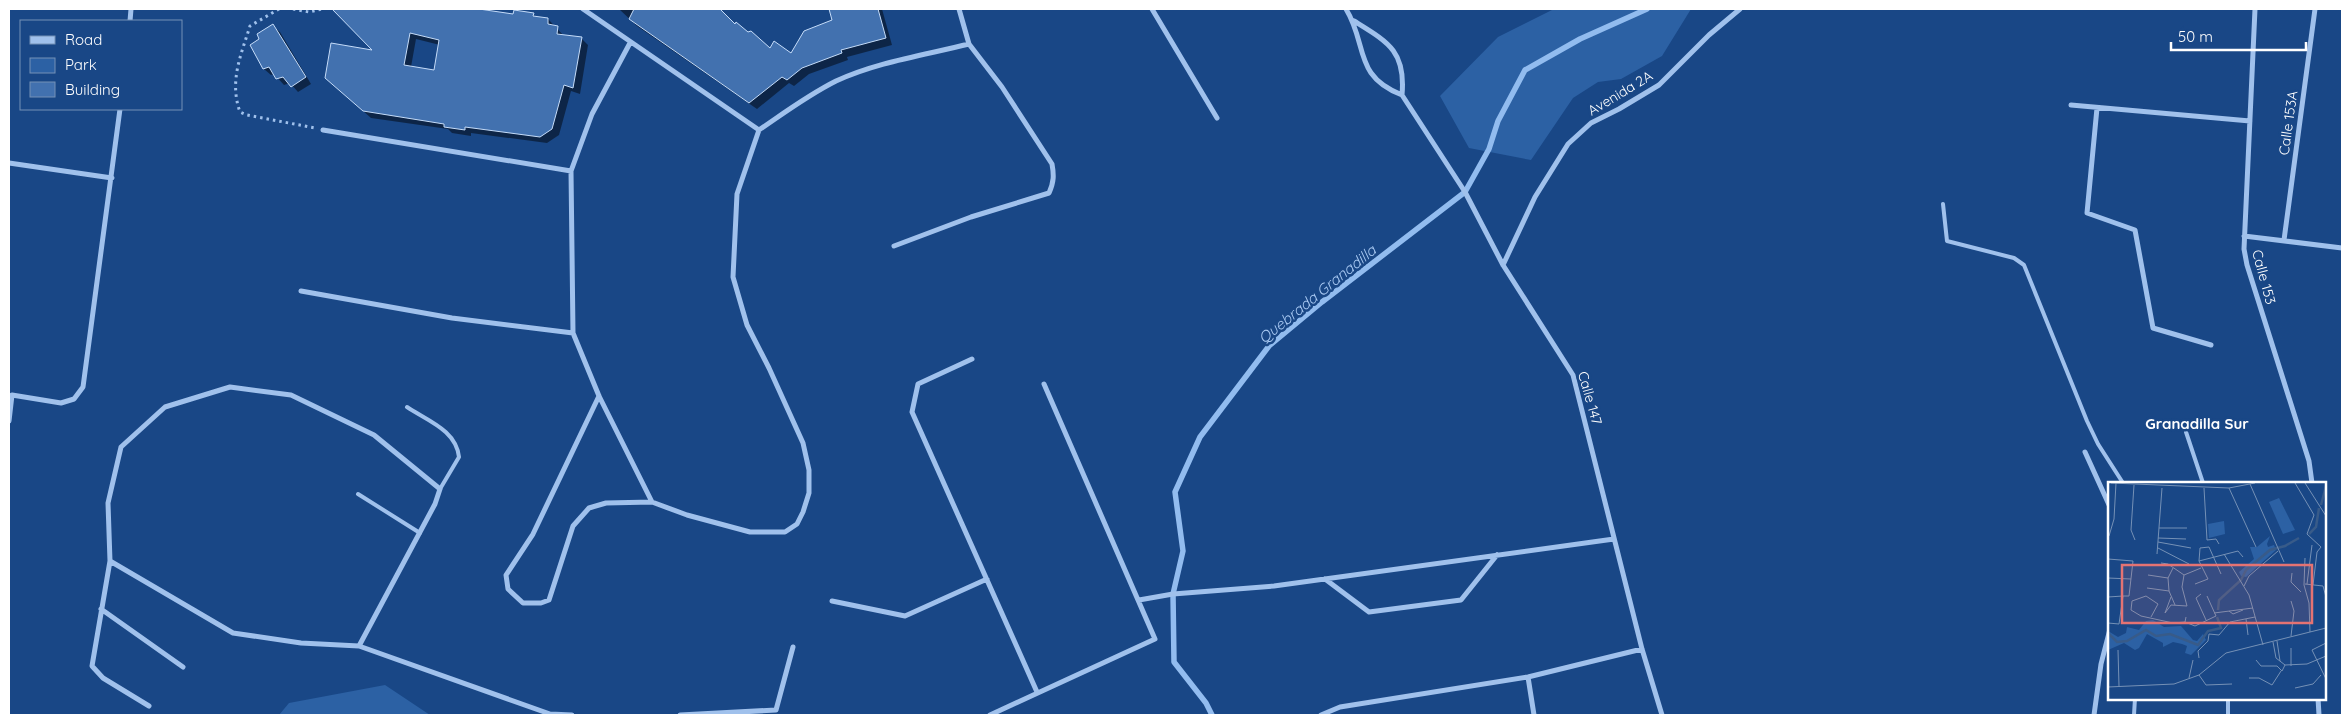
<svg xmlns="http://www.w3.org/2000/svg" width="2351" height="724" viewBox="0 0 2351 724" font-family="Quicksand,sans-serif">
	<style>
		.green { fill: #2c61a4 }
		.shadow { fill: #0007; fill-rule: evenodd }
		.lines { fill: none; stroke-linecap: round; stroke-linejoin: round }
		.stream { stroke: #92bcef; stroke-width: 5.5 }
		.building { fill: #4271af; stroke: #c5dcf9; fill-rule: evenodd }
		.path { stroke: #a0c1ec; stroke-width: 3; stroke-dasharray: 2.5 4; stroke-linecap: butt }
		.lane { stroke: #a0c1ec; stroke-width: 4 }
		.street { stroke: #a0c1ec; stroke-width: 5 }
		.labels { text-anchor: middle; dominant-baseline: central; stroke-width: 5; stroke-linejoin: round; paint-order: stroke }
		.street-label { font-size: 14px; fill: #fff; stroke: #194786 }
		.water-label { font-size: 15px; font-style: italic; fill: #abcbf4; stroke: #194786 }
		.neighbourhood-label { font-size: 15px; font-weight: bold; fill: #fff; stroke: #194786 }
		.inset-river { fill: none; stroke: #385b89; stroke-width: 2.5 }
		.inset-road { fill: none; stroke: #7591b6; stroke-width: 1 }
		.view { fill: #e47373; fill-opacity: 0.15; stroke: #e47373; stroke-width: 2.5 }
		.inset-edge { fill: none; stroke: #fff; stroke-width: 2.5 }
	</style>
	<rect width="100%" height="100%" fill="#194786"/>
	<path class="green" d="M1554,9H1691L1662,56L1621,79L1598,82L1573,98L1531,160L1469,148L1440,96L1498,37Z
		M385,685L430,715H279L289,703Z"/>
	<path class="shadow" d="M343,9H473L514,16L533,14L536,18L548,19L564,36L581,38L588,45L580,94L571,91L559,135L547,143L471,133V136L452,133L448,129L371,118L333,84L375,52L339,14ZM416,39L440,45L435,71L411,67Z
		M619,9H718L735,25L771,50L791,55L834,20L830,9H882L892,45L847,57L848,60L809,74L794,86L789,83L757,109L637,26Z
		M273,26L280,32L311,84L298,92L290,83L284,85L274,74L271,75L264,69L252,46Z"/>
	<g class="lines">
		<path class="stream" d="M1212,715L1206,703L1174,662L1173,594L1183,551L1175,492L1200,437L1269,346L1322,302L1465,192L1489,149L1498,121L1525,70L1580,39L1647,9"/>
	</g>
	<path class="building" d="M332,9H479L513,14L514,10L534,13L533,16L548,18V24L558,26L557,34L582,37L573,88L564,85L552,129L540,137L465,127V130L444,127V124L363,111L325,78L331,43L372,50ZM410,33L439,40L434,70L404,65Z
		M634,9H720L735,24L736,22L748,32L751,31L770,48L774,41L791,53L804,31L832,20L829,9H878L886,38L841,50L842,53L802,68L787,80L782,77L749,103L629,19Z
		M273,24L306,77L291,87L283,77L276,79L269,67L263,69L250,45L259,39L257,34Z"/>
	<g class="lines">
		<path class="path" d="M279,9L250,26C241,55 229,81 240,112L247,115L315,128
			M293,9L309,12L322,9"/>
		<path class="lane" d="M1943,204L1947,241L2014,258L2024,265L2087,421L2098,444L2123,483
			M407,407C428,421 456,430 459,457L440,489
			M2186,432L2203,483
			M358,494L420,533
			M2134,715L2135,698
			M2228,715V698"/>
		<path class="street" d="M583,9L759,130C784,113 808,95 836,81C877,62 925,55 969,44
			M1152,9L1217,118
			M1346,9C1368,45 1353,76 1402,95
			M2255,9L2244,249L2247,265L2309,461L2312,483
			M130,21L131,9
			M1354,21C1388,42 1406,51 1402,95
			M630,43L592,114L571,171L573,333L599,396L652,502
			M1402,95L1465,192L1503,265L1573,375L1642,649L1662,715
			M2071,105L2250,121
			M2097,108L2087,213L2135,230L2153,328L2211,345
			M323,130L571,171
			M9,163L112,178
			M2244,236L2342,248
			M2284,240L2315,9
			M894,246L971,217L1049,193C1054,182 1054,175 1052,164L1002,87L969,44L959,9
			M1503,265L1535,197L1568,144L1591,123L1619,109L1659,85L1709,35L1740,9
			M301,291L452,318L573,333
			M972,359L918,384L912,412L1037,692
			M599,396L533,534L506,575L508,589L523,603H541L549,600L573,526L589,508L606,503L652,502L687,515L750,532H785L797,524L803,512L809,493V470L803,443L769,368L747,325L733,277L737,194L759,130
			M9,421L12,395L61,403L74,399L83,387L120,109
			M2085,452L2110,507
			M110,561L92,666L103,678L149,706
			M1325,579L1369,612L1461,600L1497,555
			M1139,600L1173,594L1274,586L1614,539
			M832,601L905,616L987,579
			M101,609L183,667
			M359,646L435,504L440,489L374,435L291,395L230,387L165,407L121,447L108,503L110,561L233,633L301,643L359,646L550,714L572,715
			M1528,677L1534,715
			M2318,698L2319,715
			M680,715L776,710L793,647
			M990,715L1155,639L1044,384
			M1321,715L1340,707L1528,677L1642,649
			M2094,715L2101,664L2110,629"/>
	</g>
	<g class="labels">
		<g class="street-label">
			<text transform="translate(1620 93) rotate(-31)">Avenida 2A</text>
			<text transform="translate(2288 123) rotate(-82)">Calle 153A</text>
			<text transform="translate(2264 277) rotate(75)">Calle 153</text>
			<text transform="translate(1590 398) rotate(74)">Calle 147</text>
		</g>
		<g class="water-label">
			<text transform="translate(1317 294) rotate(-39)">Quebrada Granadilla</text>
		</g>
		<g class="neighbourhood-label">
			<text x="2197" y="423">Granadilla Sur</text>
		</g>
	</g>
	<g transform="translate(2108 482)">
		<rect width="218" height="218" fill="#194786"/>
		<path d="M171,16L187,48L175,52L161,20ZM116,39L117,52L101,56L100,42ZM162,54L159,62L160,65L166,63L168,68L138,95L133,94L131,90L146,77L142,65H149ZM45,138L56,145L73,144L85,158L89,159L95,152L98,158L83,173L77,171L79,164L74,162L65,160L55,165V161L39,152L31,166L27,168L16,161L0,168V149L10,155L18,151L19,145L31,148L38,139Z" fill="#2c61a4"/>
		<path class="inset-river" d="M213,23L218,4M201,52L208,45L211,26M110,128L111,118L133,98L138,88L162,68L177,64L191,56M0,151L9,160L19,159L38,148L48,154L62,152L90,163L100,149L113,146L109,135"/>
		<path class="inset-road" d="M3,1L121,6L147,1M187,1L206,33L199,52L213,65L209,70L205,103M197,1L218,34M142,2L176,80M26,3L23,48L27,58M96,6L99,58L108,57L111,62M121,6L148,65M51,46H79M1,54L6,37L8,1M50,56L78,57M50,60L83,66M50,66L81,82M49,72L54,6M116,72L141,113L155,163M197,76L196,103L201,121L202,150M0,77L25,79L21,114H15L11,142L0,141M91,79L130,69L135,75M53,81L60,82L76,93L93,86M65,86L60,96L61,109L67,123M184,91L183,100L193,110M40,93L60,96M0,96L23,97M87,102L100,97L91,79L92,66L101,65L113,92M197,102L215,104L218,115M199,102L204,63M136,104L141,94L170,69M39,106L61,109M93,112L88,116L98,138M0,115L15,114M183,119L186,129L183,154M121,129L125,132L135,128M57,131L63,123L79,124L74,105L76,93M57,131L63,115M106,131L145,126M43,135L50,122L38,114L24,119L23,128L33,134L65,141L77,140L78,135M138,137L140,153M77,140L87,144L108,134L99,114M169,159L172,179M165,160L168,176L177,183L199,182L218,174M218,161L204,168L218,197M10,168L11,204M91,176L90,169L100,159L101,152L111,153L122,140L147,135M148,178L153,184H169L174,189L177,183M183,184V166M91,193L98,203L124,202M81,196L85,178M141,196H151L164,203L173,189M0,205L66,202L91,193L118,171L218,146M187,206L205,202L213,193"/>
		<path class="view" d="M14,83H204V141H14Z"/>
		<rect width="218" height="218" class="inset-edge"/>
	</g>
	<rect width="2351" height="724" fill="none" stroke="#ffffff" stroke-width="20"/>
	<rect x="20" y="20" width="162" height="90" fill="#194786" stroke="#7591b6"/>
	<rect x="30" y="36" width="25" height="8" fill="#a0c1ec" stroke="#7591b6"/>
	<text x="65" y="45" font-size="15" fill="#ffffff">Road</text>
	<rect x="30" y="58" width="25" height="15" fill="#2c61a4" stroke="#7591b6"/>
	<text x="65" y="70" font-size="15" fill="#ffffff">Park</text>
	<rect x="30" y="82" width="25" height="15" fill="#4271af" stroke="#7591b6"/>
	<text x="65" y="95" font-size="15" fill="#ffffff">Building</text>
	<path d="M2171 42v8h135v-8" fill="none" stroke="#ffffff" stroke-width="2.5"/>
	<text x="2178" y="42" font-size="15" fill="#ffffff" stroke="#194786" stroke-width="4" paint-order="stroke">50 m</text>
</svg>
